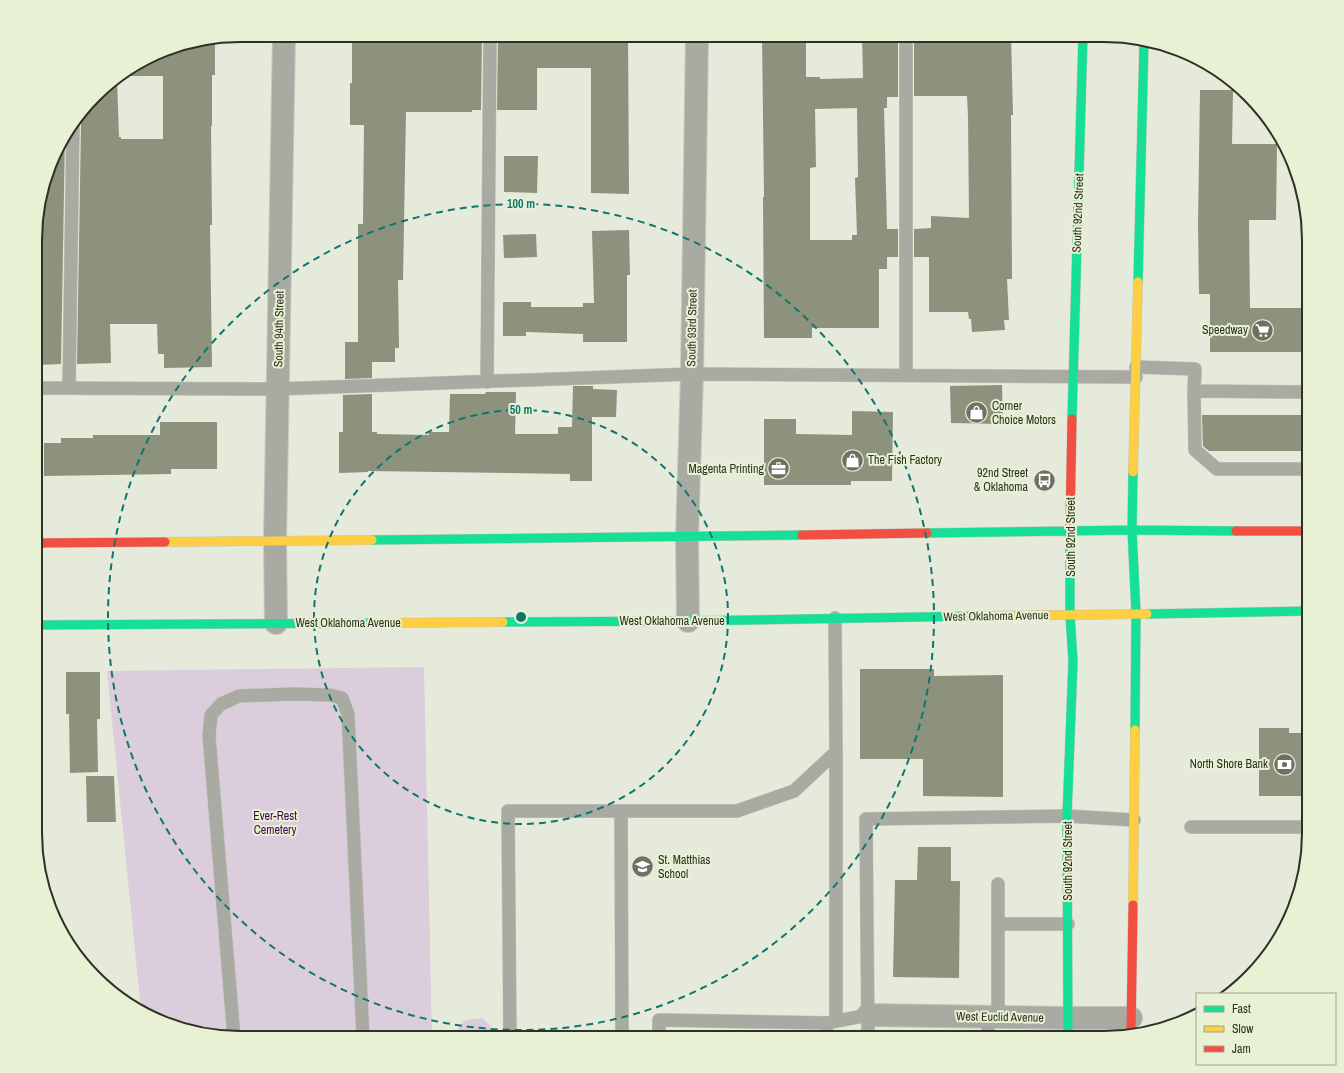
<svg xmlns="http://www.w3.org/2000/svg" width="1344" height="1073" viewBox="0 0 1344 1073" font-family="'Archivo Narrow',sans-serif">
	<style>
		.green { fill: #dbcddc }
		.building { fill: #8d927d; fill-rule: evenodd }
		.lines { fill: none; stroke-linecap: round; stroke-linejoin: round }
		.lane-casing { stroke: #c3c7bb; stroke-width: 14 }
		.street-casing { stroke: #c3c7bb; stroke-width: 24 }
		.fast-casing { stroke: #c3c7bb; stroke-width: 10 }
		.slow-casing { stroke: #c3c7bb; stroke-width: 10 }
		.jam-casing { stroke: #c3c7bb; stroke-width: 10 }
		.lane { stroke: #a9aba3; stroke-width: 13 }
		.street { stroke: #a9aba3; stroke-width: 22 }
		.fast { stroke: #16e098; stroke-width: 9 }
		.slow { stroke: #ffcf43; stroke-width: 9 }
		.jam { stroke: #f24e42; stroke-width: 9 }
		.ring { fill: none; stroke: #0f766e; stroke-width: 2; stroke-dasharray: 7 5 }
		.labels { text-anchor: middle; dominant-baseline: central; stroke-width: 4; stroke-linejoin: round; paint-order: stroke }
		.street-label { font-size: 12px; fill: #2d3025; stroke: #e8f1d3 }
		.poi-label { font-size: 12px; fill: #2d3025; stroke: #e8f1d3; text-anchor: end }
		.park-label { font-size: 12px; fill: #410652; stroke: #e8f1d3 }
		.rim { fill: none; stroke: #2d3025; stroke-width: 2 }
		.centre { fill: #0f766e; stroke: #e8f1d3; stroke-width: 2 }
		.ring-label { font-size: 12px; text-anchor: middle; font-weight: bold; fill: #0f766e; stroke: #e8f1d3; stroke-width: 4; stroke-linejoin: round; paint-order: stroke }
	</style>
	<rect width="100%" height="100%" fill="#e5eada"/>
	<path class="green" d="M424,667L432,1038H227L162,1022L141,1010L107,671Z
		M483,1018L491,1027L492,1038H451L465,1020Z"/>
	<path class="building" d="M352,35H482L481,110H472V112H406L403,280H398L399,348H395V362H372V378L345,379V342H358V224H363L364,125H350V83H352Z
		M498,35H628L629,194L591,193V68H537V110H497Z
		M762,35H806V77H820V79L863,78L862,35H898V97H887V108H884L887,229H898V257H887V269H879V328H812V338H764L763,197H764ZM857,108L858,177L855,178L857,235H852V240H810V168L816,167L815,109Z
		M914,35H1011L1013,115H1011L1012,279H1007L1009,320H1004L1005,330L972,332L971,319H969L968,312H929V257H914V229L931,228V216L969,218L968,116L967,96H914Z
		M215,39V75H212V126H211L212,225H210L212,367L164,368V354H158L157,324H110L111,363L77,364L81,125L78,119L105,86L117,79L119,137H121V139H163V76H121L174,46Z
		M1200,90H1233L1232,144H1277L1276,220H1249L1250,308H1309V352H1210V294H1199L1198,224Z
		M65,135L61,364L36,365L37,213L62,138Z
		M504,156H538L537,193L504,192Z
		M629,230L630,275H627V342H583V334L526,332V336H503V302H531V307H583V303H594L592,231Z
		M536,234L537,257L504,258L503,235Z
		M1002,385L1003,424L951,423L950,386Z
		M573,386H593V389L617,390L616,417H592V481H570V474L368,471V472L339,473V432H343V395L372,394V432H377V434L429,435V432H449L450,394H485L486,392H516L515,434H558V427H572Z
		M852,411L893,412L892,481H851V485H764V419H796V434L852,435Z
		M1202,415H1309V451H1209L1203,446Z
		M160,422H217V469H171V474L44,476V443H61V438H93V435H160Z
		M860,669H934V676L1003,675V797L923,796V759H860Z
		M66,672H100V719H97L98,772L70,773L69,714H66Z
		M1259,728H1289V733H1309V796H1259Z
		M86,776H114L116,822H87Z
		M918,847H951V881H960L959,978L893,977L895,880H917Z"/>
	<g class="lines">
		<defs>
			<path id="lane" d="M1136,367L1195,369L1194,391
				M906,375V35
				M487,382L490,35
				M69,387L73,125
				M36,388L278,389L692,374L1136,377
				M1309,469H1217L1195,450L1194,391L1309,392
				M836,752V1021
				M621,811L622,1038
				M1191,827H1309
				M998,884V1017
				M998,924H1068
				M988,1017V1038
				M234,1038L209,736L211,715L221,704L239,696L293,694L330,695L342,698L348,714L363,1038
				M510,1038L508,811H737L794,791L836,752L835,618
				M659,1038V1020L827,1023L868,1015
				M826,1038L827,1023
				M868,1038L866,819L1067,816L1134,820"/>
			<path id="street" d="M688,621L687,537L692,374L697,35
				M276,623L275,540L284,35
				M868,1015L1069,1018H1131"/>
			<path id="fast" d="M1138,282L1144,42
				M1072,419L1083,35
				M1133,472L1132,530L1136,613L1135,730
				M927,533L1132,530L1236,531
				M372,540L802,535
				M1147,614L1309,611
				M503,622L688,621L980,616
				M36,625L381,623
				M1068,1038L1067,816L1073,661L1070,615V525"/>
			<path id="slow" d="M1133,472L1138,282
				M165,542L372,540
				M980,616L1147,614
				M381,623L503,622
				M1133,905L1135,730"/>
			<path id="jam" d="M1070,525L1072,419
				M1236,531H1309
				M802,535L927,533
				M36,543L165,542
				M1131,1033L1133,905"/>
		</defs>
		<use href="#lane" class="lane-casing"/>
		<use href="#street" class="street-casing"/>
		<use href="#fast" class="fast-casing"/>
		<use href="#slow" class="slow-casing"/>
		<use href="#jam" class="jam-casing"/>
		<use href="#lane" class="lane"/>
		<use href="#street" class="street"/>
		<use href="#fast" class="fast"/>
		<use href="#slow" class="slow"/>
		<use href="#jam" class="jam"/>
	</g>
	<g class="ring">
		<circle cx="521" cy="617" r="207"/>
		<circle cx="521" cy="617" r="413"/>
	</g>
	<defs>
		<symbol id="supermarket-disc" viewBox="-11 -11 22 22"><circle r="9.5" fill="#6d7164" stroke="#e8f1d3"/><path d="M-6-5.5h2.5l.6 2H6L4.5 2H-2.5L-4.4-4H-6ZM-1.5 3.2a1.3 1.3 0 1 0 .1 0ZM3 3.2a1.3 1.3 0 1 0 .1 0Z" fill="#fff"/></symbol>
		<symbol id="shop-disc" viewBox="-11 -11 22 22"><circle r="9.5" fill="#6d7164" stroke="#e8f1d3"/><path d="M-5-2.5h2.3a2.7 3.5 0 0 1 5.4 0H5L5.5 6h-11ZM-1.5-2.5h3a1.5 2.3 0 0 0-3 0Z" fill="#fff"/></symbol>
		<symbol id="office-disc" viewBox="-11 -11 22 22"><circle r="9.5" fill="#6d7164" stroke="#e8f1d3"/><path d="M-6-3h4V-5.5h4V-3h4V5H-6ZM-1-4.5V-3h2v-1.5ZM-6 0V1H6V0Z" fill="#fff"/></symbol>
		<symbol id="bus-disc" viewBox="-11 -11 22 22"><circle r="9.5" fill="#6d7164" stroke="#e8f1d3"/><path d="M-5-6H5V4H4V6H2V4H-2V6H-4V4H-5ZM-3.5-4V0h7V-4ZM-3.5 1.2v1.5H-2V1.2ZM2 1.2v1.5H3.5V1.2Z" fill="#fff"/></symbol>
		<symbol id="bank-disc" viewBox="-11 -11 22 22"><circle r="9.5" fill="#6d7164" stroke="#e8f1d3"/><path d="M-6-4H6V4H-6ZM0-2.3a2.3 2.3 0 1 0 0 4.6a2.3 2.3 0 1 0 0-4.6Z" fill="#fff"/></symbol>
		<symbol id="school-disc" viewBox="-11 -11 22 22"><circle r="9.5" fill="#6d7164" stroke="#e8f1d3"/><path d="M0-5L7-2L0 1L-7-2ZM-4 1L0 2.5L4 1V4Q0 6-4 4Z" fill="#fff"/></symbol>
	</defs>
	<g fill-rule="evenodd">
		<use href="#supermarket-disc" x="1250" y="318" width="25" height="25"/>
		<use href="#shop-disc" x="964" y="400" width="25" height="25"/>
		<use href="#shop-disc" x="840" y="448" width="25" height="25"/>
		<use href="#office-disc" x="766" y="456" width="25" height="25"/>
		<use href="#bus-disc" x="1032" y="468" width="25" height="25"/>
		<use href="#bank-disc" x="1272" y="752" width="25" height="25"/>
		<use href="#school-disc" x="630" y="854" width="25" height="25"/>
	</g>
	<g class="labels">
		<g class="street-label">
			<text transform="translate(1078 213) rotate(-88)">South 92nd Street</text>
			<text transform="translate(692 328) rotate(-89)">South 93rd Street</text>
			<text transform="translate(279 329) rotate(-89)">South 94th Street</text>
			<text transform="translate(1071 537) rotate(-90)">South 92nd Street</text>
			<text transform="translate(996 616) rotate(-1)">West Oklahoma Avenue</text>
			<text x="672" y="621">West Oklahoma Avenue</text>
			<text x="348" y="623">West Oklahoma Avenue</text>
			<text transform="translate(1068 861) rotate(-90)">South 92nd Street</text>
			<text transform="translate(1000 1017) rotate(1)">West Euclid Avenue</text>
		</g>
		<g class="poi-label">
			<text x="1248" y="330">Speedway</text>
			<text x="992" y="406" text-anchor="start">Corner<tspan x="992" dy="14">Choice Motors</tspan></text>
			<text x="868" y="460" text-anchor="start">The Fish Factory</text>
			<text x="764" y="469">Magenta Printing</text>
			<text x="1028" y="473">92nd Street<tspan x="1028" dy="14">&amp; Oklahoma</tspan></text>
			<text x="1268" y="764">North Shore Bank</text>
			<text x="658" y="860" text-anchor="start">St. Matthias<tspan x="658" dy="14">School</tspan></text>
		</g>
		<g class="park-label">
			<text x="275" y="816">Ever-Rest<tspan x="275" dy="14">Cemetery</tspan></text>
		</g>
	</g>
	<path d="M0 0H1344V1073H0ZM240 42H1104A198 198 0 0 1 1302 240V833A198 198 0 0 1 1104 1031H240A198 198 0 0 1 42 833V240A198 198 0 0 1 240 42Z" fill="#e8f1d3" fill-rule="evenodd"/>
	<path class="rim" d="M240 42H1104A198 198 0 0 1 1302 240V833A198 198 0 0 1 1104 1031H240A198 198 0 0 1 42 833V240A198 198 0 0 1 240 42Z"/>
	<circle cx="521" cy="617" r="6" class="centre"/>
	<g class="ring-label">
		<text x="521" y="208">100 m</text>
		<text x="521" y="414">50 m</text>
	</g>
	<rect x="1196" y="993" width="140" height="72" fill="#e8f1d3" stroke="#9da48d"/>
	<rect x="1204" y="1006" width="20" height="6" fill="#16e098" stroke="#9da48d"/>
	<text x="1232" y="1013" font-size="12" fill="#2d3025">Fast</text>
	<rect x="1204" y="1026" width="20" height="6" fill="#ffcf43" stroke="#9da48d"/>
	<text x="1232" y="1033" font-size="12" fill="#2d3025">Slow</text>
	<rect x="1204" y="1046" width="20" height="6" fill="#f24e42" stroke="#9da48d"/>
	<text x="1232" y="1053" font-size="12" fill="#2d3025">Jam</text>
</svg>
